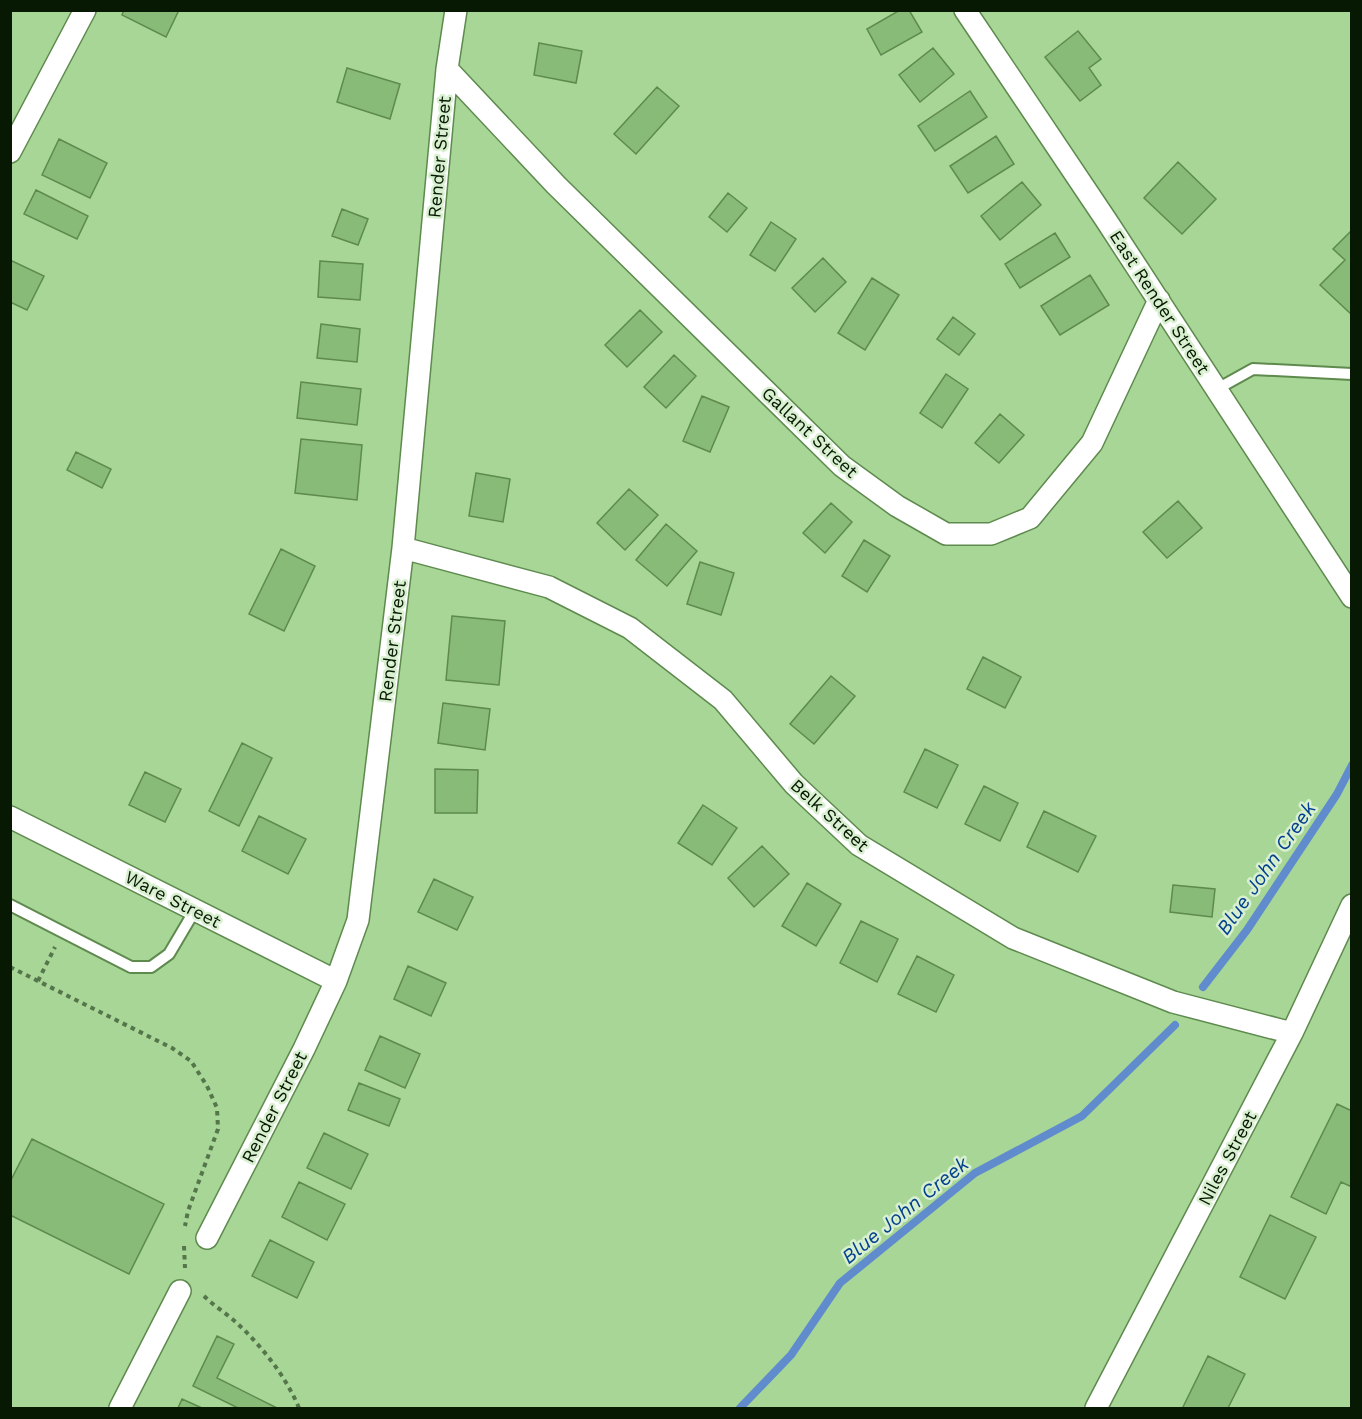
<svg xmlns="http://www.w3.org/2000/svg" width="1362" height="1419" viewBox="0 0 1362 1419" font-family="'Work Sans',sans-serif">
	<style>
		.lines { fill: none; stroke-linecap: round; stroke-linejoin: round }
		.stream { stroke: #608ccd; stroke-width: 8 }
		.building { fill: #8b7; stroke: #5e8a4e; stroke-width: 1.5 }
		.service-casing { stroke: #5e8a4e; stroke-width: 14 }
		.minor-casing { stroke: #5e8a4e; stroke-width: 24 }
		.path { stroke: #55754b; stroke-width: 4; stroke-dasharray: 4.5 4.5; stroke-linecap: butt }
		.service { stroke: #fff; stroke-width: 10 }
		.minor { stroke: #fff; stroke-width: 21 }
		.labels { text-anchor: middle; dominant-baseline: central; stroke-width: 5; stroke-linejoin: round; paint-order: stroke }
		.street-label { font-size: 18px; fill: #081903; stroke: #d8f0d0 }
		.water-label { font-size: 20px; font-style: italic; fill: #04418d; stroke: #d8f0d0 }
	</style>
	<rect width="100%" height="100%" fill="#a7d697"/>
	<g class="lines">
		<path class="stream" d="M1203,987L1247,930L1337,794L1352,765
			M740,1408L791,1355L840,1283L975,1173L1082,1116L1175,1025"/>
	</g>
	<path class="building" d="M124,10H179L166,37L122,15Z
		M900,10H909L922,32L881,55L867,29Z
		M1078,31L1101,59L1089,68L1101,85L1080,101L1045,57Z
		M539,43L582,51L576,83L534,75Z
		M933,48L954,74L920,102L899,75Z
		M347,68L400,84L390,119L337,102Z
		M657,87L679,106L636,154L614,134Z
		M970,91L987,117L935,151L918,126Z
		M996,136L1014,164L968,193L950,166Z
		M59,139L107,163L90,198L42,175Z
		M1178,162L1216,199L1182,234L1144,198Z
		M1022,182L1041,205L1000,240L981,216Z
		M36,190L88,216L77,239L24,214Z
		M728,193L747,208L727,232L709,217Z
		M342,209L368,219L358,245L332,236Z
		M771,222L796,239L775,271L750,255Z
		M1352,230V315L1320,285L1345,260L1333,249Z
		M1055,233L1070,257L1020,288L1005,264Z
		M823,258L846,282L815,312L792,288Z
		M10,260L44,276L27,310L10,302Z
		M320,261L363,264L360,300L318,297Z
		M1090,275L1109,305L1060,335L1041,306Z
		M872,278L899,295L865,350L838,333Z
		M640,310L662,332L627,367L605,345Z
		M953,317L975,334L959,355L937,339Z
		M321,324L360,329L357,362L317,358Z
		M674,355L696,376L666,408L644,387Z
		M946,374L968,389L942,428L920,413Z
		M301,382L361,389L357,425L297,418Z
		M702,396L729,407L710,452L683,441Z
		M1000,414L1024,435L999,463L975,443Z
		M301,439L362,445L357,500L295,493Z
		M76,452L111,469L102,488L67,470Z
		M476,473L510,479L503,522L469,516Z
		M629,489L658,515L625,550L597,523Z
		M1178,501L1202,528L1167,558L1143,532Z
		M831,503L852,522L825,553L803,533Z
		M666,524L697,551L667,586L636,560Z
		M864,540L890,556L867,592L842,576Z
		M281,549L315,566L284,631L249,614Z
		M700,562L734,573L721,615L687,604Z
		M452,616L505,621L499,685L446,680Z
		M983,657L1021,677L1005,708L967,689Z
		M831,676L855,696L814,744L790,724Z
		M443,703L490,709L485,750L438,743Z
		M242,743L272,758L239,826L209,811Z
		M925,749L958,765L937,808L904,792Z
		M435,769L478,770L477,813H435Z
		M145,772L181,789L165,822L129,805Z
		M984,786L1018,803L1000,841L965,824Z
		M703,805L737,828L712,865L678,843Z
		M1044,811L1096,836L1078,872L1027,847Z
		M259,816L306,839L288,874L242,851Z
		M762,846L789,874L754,907L728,878Z
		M434,879L473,897L457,930L418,912Z
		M807,883L841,904L816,946L782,926Z
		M1173,885L1215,889L1212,917L1170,912Z
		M861,921L898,939L877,982L840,963Z
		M917,956L954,975L936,1012L898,994Z
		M408,966L446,983L431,1016L394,999Z
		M380,1036L420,1054L405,1088L365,1070Z
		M359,1083L400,1099L389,1126L348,1110Z
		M1337,1104L1352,1111V1187L1341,1182L1326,1214L1291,1197Z
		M324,1133L368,1154L351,1189L307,1168Z
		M32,1139L164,1204L129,1274L10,1215V1182Z
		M299,1182L345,1204L327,1240L282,1217Z
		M1270,1215L1316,1237L1285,1299L1240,1277Z
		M270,1240L314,1262L297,1298L252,1276Z
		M217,1336L234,1344L217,1378L277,1408H238L193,1386Z
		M1208,1356L1245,1374L1228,1408H1186L1183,1407Z
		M182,1399L202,1408H178Z"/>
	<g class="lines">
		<defs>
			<path id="service" d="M1217,389L1253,369L1352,374
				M10,905L131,967H151L169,954L195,910"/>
			<path id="minor" d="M965,10L1106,220L1352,597
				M447,69L556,185L842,466L897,506L946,534H991L1030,518L1092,443L1159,300
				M10,152L85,10
				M403,548L549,587L630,628L723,700L794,784L859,845L1013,938L1173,1002L1292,1033
				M10,817L336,981
				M207,1238L304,1049L336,981L358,920L403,548L447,69L456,10
				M120,1408L180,1291
				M1096,1408L1292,1033L1352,905"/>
		</defs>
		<use href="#service" class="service-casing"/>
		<use href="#minor" class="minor-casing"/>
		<path class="path" d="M10,967L172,1048L191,1061L207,1086L217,1108L218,1129L188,1211L185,1226
			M38,981L55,947
			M184,1246L185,1268
			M204,1296C215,1307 229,1315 240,1326C264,1349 286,1377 299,1408"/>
		<use href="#service" class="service"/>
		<use href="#minor" class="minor"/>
	</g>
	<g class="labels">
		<g class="street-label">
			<text transform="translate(439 157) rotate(-85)">Render Street</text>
			<text transform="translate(1160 302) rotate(57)">East Render Street</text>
			<text transform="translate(810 432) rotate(43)">Gallant Street</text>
			<text transform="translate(392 641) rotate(-83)">Render Street</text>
			<text transform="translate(830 815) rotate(42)">Belk Street</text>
			<text transform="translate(173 899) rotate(27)">Ware Street</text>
			<text transform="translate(274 1107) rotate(-63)">Render Street</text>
			<text transform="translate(1227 1158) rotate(-62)">Niles Street</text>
		</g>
		<g class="water-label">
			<text transform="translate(1266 868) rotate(-55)">Blue John Creek</text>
			<text transform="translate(905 1210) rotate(-39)">Blue John Creek</text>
		</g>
	</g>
	<rect width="1362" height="1419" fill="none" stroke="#081903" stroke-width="24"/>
</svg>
